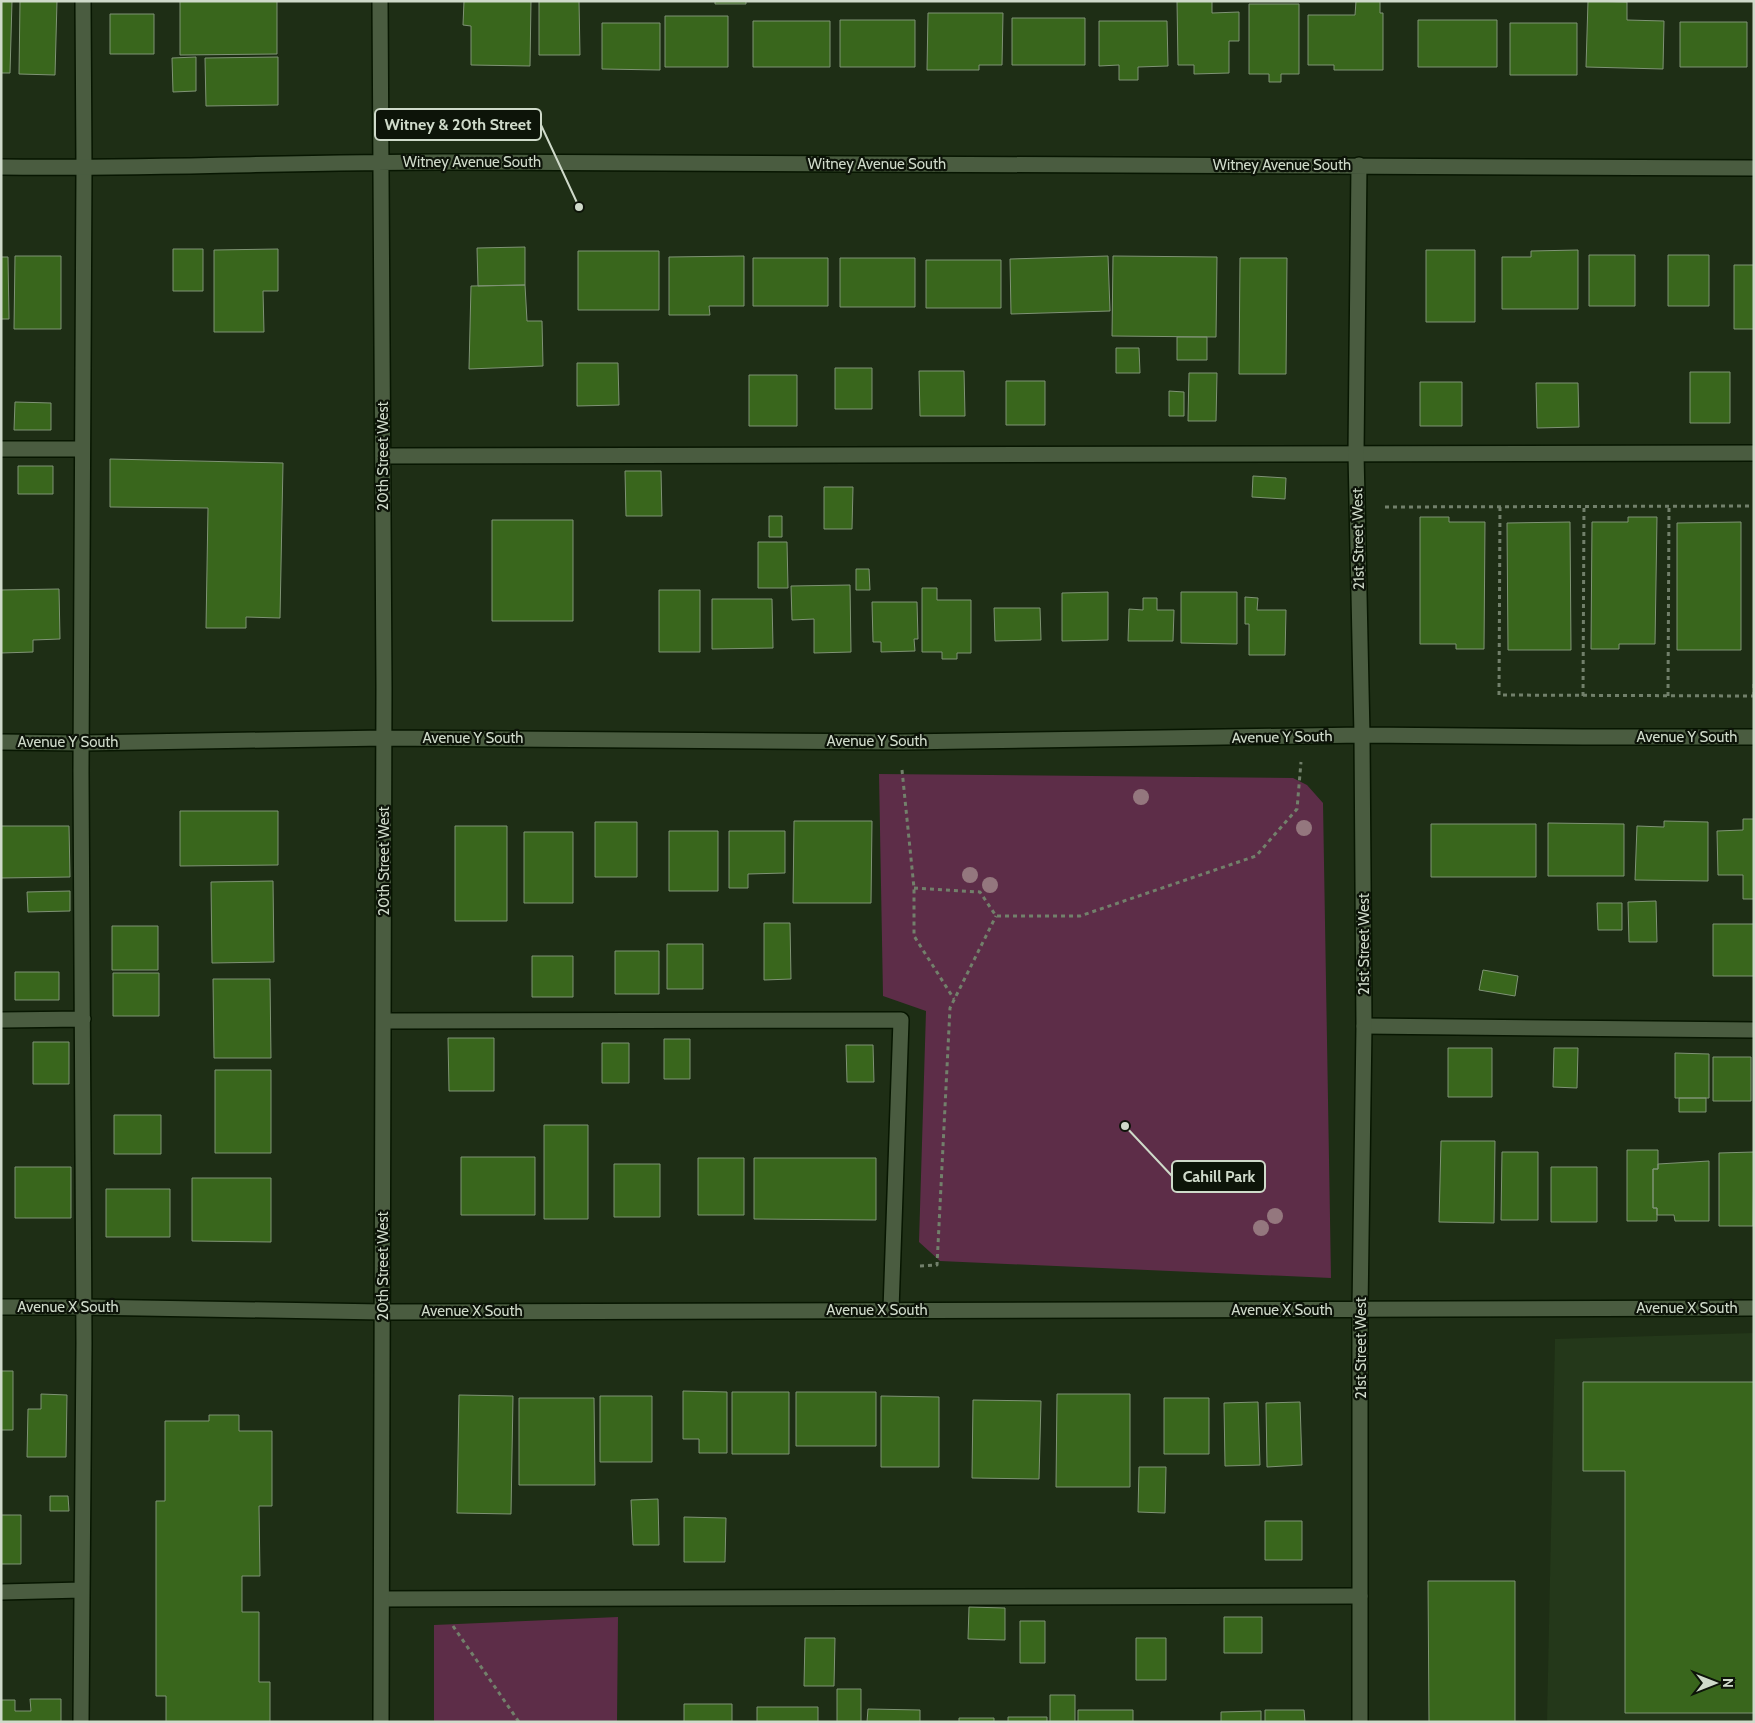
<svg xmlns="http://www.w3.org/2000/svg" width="1755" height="1723" viewBox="0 0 1755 1723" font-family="Cabin,sans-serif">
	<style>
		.built { fill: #24381a }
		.green { fill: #5d2d48 }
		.building { fill: #39661c; stroke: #7f9375 }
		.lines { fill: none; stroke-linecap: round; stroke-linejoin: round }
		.lane-casing { stroke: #071601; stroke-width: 18 }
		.street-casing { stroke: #071601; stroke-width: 18 }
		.path { stroke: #72806b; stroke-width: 3; stroke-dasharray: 4 4; stroke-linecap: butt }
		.lane { stroke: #4a5c40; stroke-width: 15 }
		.street { stroke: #4a5c40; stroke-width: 15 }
		.tree { fill: #94777e }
		.labels { text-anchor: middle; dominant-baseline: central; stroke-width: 4.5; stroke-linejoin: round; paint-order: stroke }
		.street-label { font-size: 15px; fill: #cfdaca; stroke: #0d1409 }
		.leader { fill: none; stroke: #cfdaca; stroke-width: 2 }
		.callout-dot { fill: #cfdaca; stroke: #0d1409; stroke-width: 2 }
		.callout { fill: #0d1409; stroke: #cfdaca; stroke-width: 2 }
		.callout-label { font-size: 16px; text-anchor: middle; font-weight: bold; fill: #cfdaca }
	</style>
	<rect width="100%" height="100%" fill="#1e2e15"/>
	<path class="built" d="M1754,1333V1722H1547L1555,1339Z"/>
	<path class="green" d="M879,774L1293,778L1307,785L1323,803L1331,1278L940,1261L919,1242L926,1011L883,996Z
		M618,1617L617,1722H434V1625Z"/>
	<path class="building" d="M1,1H12L10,73H1Z
		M20,1H57L55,75L19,74Z
		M180,1H277V54L180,55Z
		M464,1H531L530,66L471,65V26L463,25Z
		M539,1H579L580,55H539Z
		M715,1H746V4H715Z
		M1177,1H1212V13L1239,12V41H1229V73L1194,74V65H1178Z
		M1356,1H1380V13H1383V70H1334V65H1308V15H1355Z
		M1588,1L1627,2V20L1664,21L1663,69L1586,67Z
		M1249,4H1299V74H1281V82H1269V74H1249Z
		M928,13H1003L1002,65H979V70H927Z
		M110,14H154V54H110Z
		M665,16H728V67H665Z
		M1012,18H1085V65H1012Z
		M840,20H915V67H840Z
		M1418,20H1497V67H1418Z
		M753,21H830V67H753Z
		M1099,21H1167L1168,66L1138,67V80H1119V65L1099,66Z
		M1680,22H1747V67H1680Z
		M602,23H660V70L602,69Z
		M1510,23H1577V75H1510Z
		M196,57V91L173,92L172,58Z
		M278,57V105L206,106L205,58Z
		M525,247V285L478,286L477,248Z
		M173,249H203V291H173Z
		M278,249V291H263L264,332H214V250Z
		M1426,250H1475V322H1426Z
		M1578,250V309H1502V257H1531V251Z
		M578,251H659V310H578Z
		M1589,255H1635V306H1589Z
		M1668,255H1709V306H1668Z
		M15,256H61V329H14Z
		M744,256V306H709L710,315H669V257Z
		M1108,256L1110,311L1011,314L1010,259Z
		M1113,256L1217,257L1216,337L1112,336Z
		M1,257H8L9,319H1Z
		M753,258H828V306H753Z
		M840,258H915V307H840Z
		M1240,258H1287L1286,374H1239Z
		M926,260H1001V308H926Z
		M1734,265H1754V329H1734Z
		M525,285L527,321H542L543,366L469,369L471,286Z
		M1177,337H1207V360H1177Z
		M1116,348H1139L1140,373H1116Z
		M577,363H618L619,405L577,406Z
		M835,368H872V409H835Z
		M919,371H964L965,416H920Z
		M1690,372H1730V423H1690Z
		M1189,373H1217L1216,421H1188Z
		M749,375H797V426H749Z
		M1006,381H1045V425H1006Z
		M1420,382H1462V426H1420Z
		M1536,383H1578L1579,427L1537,428Z
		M1169,391L1184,392V416H1169Z
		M15,402L51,403V430H14Z
		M110,459L283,463L280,618L246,617V628H206L208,508L110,507Z
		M18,466H53V494H18Z
		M625,471H661L662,516H626Z
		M1253,476L1286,478L1285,499L1252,497Z
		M824,487H853L852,529H824Z
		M769,516H782V537H769Z
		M1420,517H1449V522H1485L1484,649H1456V644H1420Z
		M1628,517H1657L1655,644H1619V649H1591L1592,522H1628Z
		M492,520H573V621H492Z
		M1570,522L1571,650H1508L1507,523Z
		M1741,522V650H1677V523Z
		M758,542H787L788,588H758Z
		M856,569H869L870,590H856Z
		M850,585L851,652L814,653V619L792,620L791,586Z
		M922,588H937V600H971V653H957V659H942V652H922Z
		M59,589L60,639L33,640V652L1,653V590Z
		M659,590H700V652H659Z
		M1108,592V640L1062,641V593Z
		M1181,592H1237V644L1181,643Z
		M1245,597L1258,598L1257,610H1286L1285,655H1249V624H1245Z
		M1143,598H1157V610H1174L1173,641H1128L1129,609L1143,610Z
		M712,599H772L773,648L712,649Z
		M872,602H917L918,639H914L915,651L881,652V642H873Z
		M994,608H1040L1041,640L995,641Z
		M180,811H278V865L180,866Z
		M1743,819H1754V899H1743V875H1718L1717,831L1743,830Z
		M794,821H872L871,903H793Z
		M1664,821L1708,822V881L1635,880L1637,826L1664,827Z
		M595,822H637V877H595Z
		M1548,823L1624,824V876H1548Z
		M1431,824H1536V877H1431Z
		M1,826H69L70,877L1,878Z
		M455,826H507V921H455Z
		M669,831H718V891H669Z
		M729,831H785V873L748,874V888H729Z
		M524,832H573V903H524Z
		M273,881L274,962L212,963L211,882Z
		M70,891V911L28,912L27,892Z
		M1656,901L1657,942H1629L1628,902Z
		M1597,903H1622V930H1598Z
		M764,923H790L791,979L764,980Z
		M1713,924H1754V976H1713Z
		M112,926H158V970H112Z
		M667,944H703V989H667Z
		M615,951H659V994H615Z
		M532,956H573V997H532Z
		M1483,970L1518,976L1515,996L1479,990Z
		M15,972H59V1000H15Z
		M113,973H159V1016H113Z
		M213,979H270L271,1058H214Z
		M448,1038H494V1091H449Z
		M664,1039H690V1079H664Z
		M33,1042H69V1084H33Z
		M602,1043H629V1083H602Z
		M846,1045H873L874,1082H847Z
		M1448,1048H1492V1097H1448Z
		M1554,1048H1578L1577,1088L1553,1087Z
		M1675,1053L1709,1054V1098H1675Z
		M1713,1057H1751V1101H1713Z
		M215,1070H271V1153H215Z
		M1679,1098H1706V1112H1679Z
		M114,1115H161V1154H114Z
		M544,1125H588V1219H544Z
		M1441,1141H1495L1494,1223L1439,1222Z
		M1627,1150H1658V1169H1653V1208H1657V1221H1627Z
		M1502,1152H1538V1220H1501Z
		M1754,1152L1753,1226H1719V1153Z
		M461,1157H535V1215H461Z
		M698,1158H744V1215H698Z
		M754,1158H876V1220L754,1219Z
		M1709,1161V1221H1675L1674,1215H1657V1208H1653V1169H1658V1164Z
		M614,1164H660V1217H614Z
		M15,1167H71V1218H15Z
		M1551,1167H1597V1222H1551Z
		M192,1178H271V1242L192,1241Z
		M106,1189H170V1237H106Z
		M1,1371H13V1430H1Z
		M1583,1382H1754V1713H1625V1471H1583Z
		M683,1391L727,1392V1453H699V1439H683Z
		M732,1392H789V1454H732Z
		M796,1392H876V1446H796Z
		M41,1394L67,1395L66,1457H27L28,1409H41Z
		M1057,1394H1130V1487H1056Z
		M459,1395L513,1396L511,1514L457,1513Z
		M600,1396H652V1462H600Z
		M881,1396L939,1397V1467H881Z
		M519,1398H594L595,1485H519Z
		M1164,1398H1209V1454H1164Z
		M973,1400L1041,1401L1039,1479L972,1478Z
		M1258,1402L1260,1465L1225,1466L1224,1403Z
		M1300,1402L1302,1465L1267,1467L1266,1403Z
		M209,1415H239V1431H272V1506H259L260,1576H242V1612H259V1682H270V1722H166V1696H156V1501H165V1421H209Z
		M1139,1467H1166L1165,1513L1138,1512Z
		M50,1496H68L69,1511H50Z
		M658,1499L659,1545H633L631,1500Z
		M1,1515H21V1564H1Z
		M684,1517L726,1518L725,1562H684Z
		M1265,1521H1302V1560H1265Z
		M1428,1581H1515V1722H1429Z
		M969,1607L1005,1608V1640L968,1639Z
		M1224,1617H1262V1653H1224Z
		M1020,1621H1045V1663H1020Z
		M805,1638H835L834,1686H804Z
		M1136,1638H1166V1680H1136Z
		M837,1689H861V1722H837Z
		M1050,1695H1075V1722H1050Z
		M30,1699H61V1722H1V1700H15V1711H31Z
		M684,1704H732V1722H684Z
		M757,1707H818V1722H757Z
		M868,1709L920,1710V1722H867Z
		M1078,1710H1133V1722H1078Z
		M1265,1710H1304L1305,1722H1265Z
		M1261,1711V1722H1221V1712Z
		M1008,1717H1047V1722H1008Z
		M959,1718H994V1722H959Z"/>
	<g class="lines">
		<defs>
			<path id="lane" d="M1,449H82
				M384,456L1754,453
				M1,1020L83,1019
				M384,1021L901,1020L891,1310
				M1364,1026L1754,1030
				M1,1592L82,1590
				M382,1599L1360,1596
				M81,1722L84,1343L81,771L84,168L83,1"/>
			<path id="street" d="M380,1L384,687L381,1722
				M1359,165L1356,453L1362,735L1364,1026L1360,1310V1722
				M1,167C149,169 296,162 443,162L1754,168
				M1,742L81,743L384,738L902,742L1362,735L1583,737H1754
				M1,1307H84L382,1312L1754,1308"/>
		</defs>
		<use href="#lane" class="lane-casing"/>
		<use href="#street" class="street-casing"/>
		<path class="path" d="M1385,507L1754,506
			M1500,507L1499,695L1754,696
			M1583,696L1584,506
			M1668,696L1669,506
			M1754,696V684
			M902,770L914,888V936L954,999
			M914,888L980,892L996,916H1080L1256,856L1297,809L1301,762
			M920,1266L937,1265L950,1008L996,916
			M453,1626L519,1722"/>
		<use href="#lane" class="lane"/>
		<use href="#street" class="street"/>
	</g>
	<g class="tree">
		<circle cx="1141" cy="797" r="8"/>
		<circle cx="1304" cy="828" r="8"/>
		<circle cx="970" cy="875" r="8"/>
		<circle cx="990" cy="885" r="8"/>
		<circle cx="1275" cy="1216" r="8"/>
		<circle cx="1261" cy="1228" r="8"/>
	</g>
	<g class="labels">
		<g class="street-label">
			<text x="472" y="162">Witney Avenue South</text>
			<text x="877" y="164">Witney Avenue South</text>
			<text x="1282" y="165">Witney Avenue South</text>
			<text transform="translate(383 456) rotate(-90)">20th Street West</text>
			<text transform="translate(1358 539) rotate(-91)">21st Street West</text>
			<text transform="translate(1282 737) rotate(-1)">Avenue Y South</text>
			<text x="1687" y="737">Avenue Y South</text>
			<text x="473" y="738">Avenue Y South</text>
			<text x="877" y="741">Avenue Y South</text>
			<text x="68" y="742">Avenue Y South</text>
			<text transform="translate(384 861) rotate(-90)">20th Street West</text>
			<text transform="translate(1364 944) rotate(-90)">21st Street West</text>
			<text transform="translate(383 1266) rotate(-90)">20th Street West</text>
			<text x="68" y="1307">Avenue X South</text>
			<text x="1687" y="1308">Avenue X South</text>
			<text x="877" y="1310">Avenue X South</text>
			<text x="1282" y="1310">Avenue X South</text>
			<text x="472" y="1311">Avenue X South</text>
			<text transform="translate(1361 1348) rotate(-90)">21st Street West</text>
		</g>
	</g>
	<path class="leader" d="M579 207L541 125M1125 1126L1172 1176"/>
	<g class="callout-dot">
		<circle cx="579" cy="207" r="5"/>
		<circle cx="1125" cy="1126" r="5"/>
	</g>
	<g class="callout">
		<rect x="375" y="109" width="166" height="31" rx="5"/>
		<rect x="1172" y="1161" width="93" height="31" rx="5"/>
	</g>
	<g class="callout-label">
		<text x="458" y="130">Witney &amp; 20th Street</text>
		<text x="1219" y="1182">Cahill Park</text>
	</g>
	<rect width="1755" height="1723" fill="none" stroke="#cfdaca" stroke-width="5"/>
	<g transform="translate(1715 1683) rotate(90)" stroke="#0d1409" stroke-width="4" paint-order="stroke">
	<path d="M0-4L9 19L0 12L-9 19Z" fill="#cfdaca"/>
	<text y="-8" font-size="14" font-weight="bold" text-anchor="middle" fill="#cfdaca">N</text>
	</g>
</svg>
